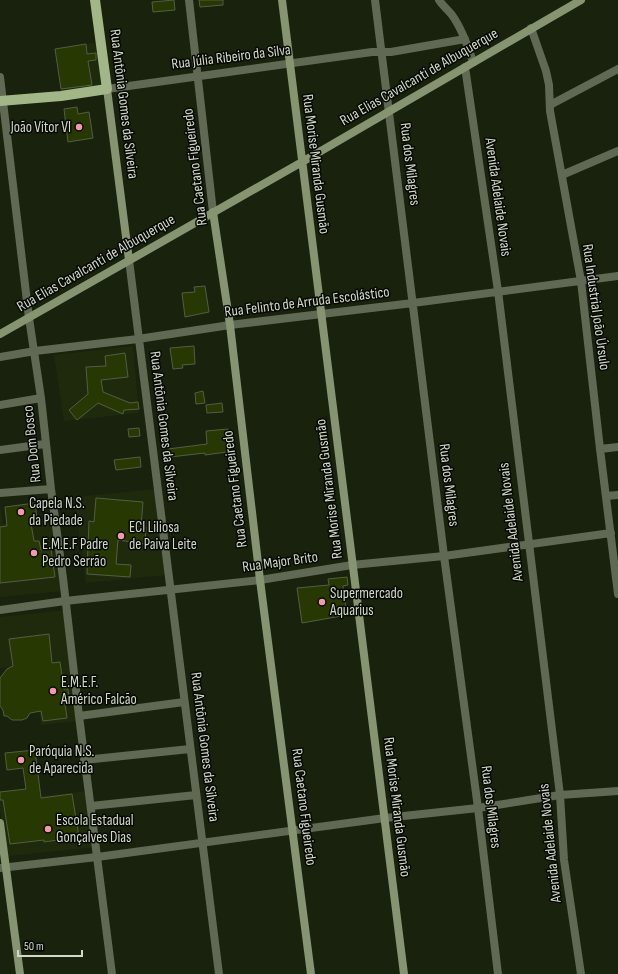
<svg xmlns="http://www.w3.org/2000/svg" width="618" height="974" viewBox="0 0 618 974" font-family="'Sofia Sans Condensed',sans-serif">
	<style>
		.built { fill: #1f2a0d }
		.building { fill: #273802; stroke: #535d45 }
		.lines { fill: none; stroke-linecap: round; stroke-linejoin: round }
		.street { stroke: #606954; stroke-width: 8 }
		.secondary { stroke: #869471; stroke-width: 8 }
		.primary { stroke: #a3b688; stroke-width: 10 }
		.poi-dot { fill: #f29aac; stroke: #060a03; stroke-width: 1.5 }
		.labels { text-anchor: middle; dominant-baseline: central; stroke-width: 3; stroke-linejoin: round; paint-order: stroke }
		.street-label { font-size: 15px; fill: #d1d8ca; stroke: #060a03 }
		.poi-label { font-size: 15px; fill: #d1d8ca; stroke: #060a03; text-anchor: start }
	</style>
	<rect width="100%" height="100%" fill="#19220c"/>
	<path class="built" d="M99,42L106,90L62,96L55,49Z
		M133,346L139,413L64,421L54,355Z
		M157,489L166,575L86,583L74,497Z
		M0,505L3,524L55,519L64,591L0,597Z
		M66,610L79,721L41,725L33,663L0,668V617Z
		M89,791L96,847L8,856L0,811V800Z"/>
	<path class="building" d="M174,0L175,10L153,12L152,2Z
		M199,0H223V5L200,7Z
		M86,44L87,54L96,53V60L88,61L92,85L61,89L55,49Z
		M77,107L78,114L89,112L93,138L68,142L64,109Z
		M205,286L209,312L185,317L182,293L195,292L194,287Z
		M194,346L195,364L182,365L183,368L173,369L170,348Z
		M125,353L128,377L101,380L103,392L130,403L138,402L139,409L124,410L123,414L98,403L77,420L69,410L88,394L86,367L106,366L105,356Z
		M203,391L205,403L196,404L195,393Z
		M222,403L223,412L207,413L206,405Z
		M139,428L140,436L129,437L128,429Z
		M228,429L230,442L233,441L234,451L205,455V453L170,457L168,449L207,444L206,431Z
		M140,457L141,467L116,470L114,460Z
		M96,498L143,502L141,527H146L145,544L118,540L116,564L131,565L130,577L87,574L89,521L94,522Z
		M35,503L37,518H30L34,541H39L41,550L51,549L55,577L0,583V527L7,526L5,507Z
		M347,577L348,585L343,586L347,615L302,623L297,588L329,585L328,579Z
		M49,634L52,663L60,662L64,689H68L69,697H64L67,718L43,721L41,711L30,713L27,718L22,720H12L7,716H4L3,710L0,706V678L7,669L13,666L9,639Z
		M35,750L41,798L72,794L79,837L44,842V840L10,844L3,800H0V792L26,789L23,768L7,770L5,753Z"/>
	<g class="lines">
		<path class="street" d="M189,0L213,212
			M375,0L444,556L478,808L498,974
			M439,0C443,6 448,10 452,15C462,29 468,46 473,62
			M531,28L546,71L549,85L550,111L581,281L600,449L618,594
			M465,67L498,291L560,795L564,860L581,974
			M0,77L29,318L41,398L51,489L63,578L79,716L112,974
			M107,89L372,52H391L465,39
			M550,105L618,69
			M562,175L618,151
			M129,260L219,974
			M0,357L35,351L138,339L230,325L413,303L618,276
			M0,405L41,398
			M600,449L618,447
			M0,450L45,444
			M0,493L51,489
			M606,496L618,495
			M0,610L65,601L260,580L352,565L444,556L611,533
			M79,716L184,702
			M84,760L190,749
			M91,806L196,795
			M0,868L97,857L385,818L478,808L560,795L618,791"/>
		<path class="secondary" d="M282,0L404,974
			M107,89L129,260
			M213,212L230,325L260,580L311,974
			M0,334L302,162L581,0
			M0,823L20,974"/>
		<path class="primary" d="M0,101L61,96L107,89L95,0"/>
	</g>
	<g class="poi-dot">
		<circle cx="79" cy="127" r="4"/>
		<circle cx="21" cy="512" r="4"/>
		<circle cx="121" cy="536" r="4"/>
		<circle cx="34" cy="553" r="4"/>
		<circle cx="322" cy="602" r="4"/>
		<circle cx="53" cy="691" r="4"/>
		<circle cx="21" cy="760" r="4"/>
		<circle cx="48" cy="829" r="4"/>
	</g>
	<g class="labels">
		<g class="street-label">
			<text transform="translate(231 57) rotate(-7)">Rua Júlia Ribeiro da Silva</text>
			<text transform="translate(419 77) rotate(-30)">Rua Elias Cavalcanti de Albuquerque</text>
			<text transform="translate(124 104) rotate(83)">Rua Antônia Gomes da Silveira</text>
			<text transform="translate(316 164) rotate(83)">Rua Morise Miranda Gusmão</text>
			<text transform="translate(410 164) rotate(83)">Rua dos Milagres</text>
			<text transform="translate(195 167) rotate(-97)">Rua Caetano Figueiredo</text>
			<text transform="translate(498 197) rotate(82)">Avenida Adelaide Novais</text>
			<text transform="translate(96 263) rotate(-30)">Rua Elias Cavalcanti de Albuquerque</text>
			<text transform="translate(307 302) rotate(-7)">Rua Felinto de Arruda Escolástico</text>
			<text transform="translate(596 307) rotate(82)">Rua Industrial João Úrsulo</text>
			<text transform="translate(164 426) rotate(83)">Rua Antônia Gomes da Silveira</text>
			<text transform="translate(32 444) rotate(-96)">Rua Dom Bosco</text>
			<text transform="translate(449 485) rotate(83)">Rua dos Milagres</text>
			<text transform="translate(235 489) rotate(-97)">Rua Caetano Figueiredo</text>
			<text transform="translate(329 489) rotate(-97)">Rua Morise Miranda Gusmão</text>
			<text transform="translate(511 522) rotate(-97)">Avenida Adelaide Novais</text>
			<text transform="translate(280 562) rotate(-8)">Rua Major Brito</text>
			<text transform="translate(205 747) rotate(83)">Rua Antônia Gomes da Silveira</text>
			<text transform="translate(304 807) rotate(83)">Rua Caetano Figueiredo</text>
			<text transform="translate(397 807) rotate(83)">Rua Morise Miranda Gusmão</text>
			<text transform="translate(491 807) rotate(83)">Rua dos Milagres</text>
			<text transform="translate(550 843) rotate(-96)">Avenida Adelaide Novais</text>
		</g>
		<g class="poi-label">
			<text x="71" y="127" text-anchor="end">João Vítor VI</text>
			<text x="29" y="503">Capela N.S.<tspan x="29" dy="17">da Piedade</tspan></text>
			<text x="129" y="527">ECI Liliosa<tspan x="129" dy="17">de Paiva Leite</tspan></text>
			<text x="42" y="544">E.M.E.F Padre<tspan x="42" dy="17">Pedro Serrão</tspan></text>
			<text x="330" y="593">Supermercado<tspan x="330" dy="17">Aquarius</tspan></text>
			<text x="61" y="682">E.M.E.F.<tspan x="61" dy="17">Américo Falcão</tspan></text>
			<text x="29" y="751">Paróquia N.S.<tspan x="29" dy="17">de Aparecida</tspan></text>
			<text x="56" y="820">Escola Estadual<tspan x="56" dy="17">Gonçalves Dias</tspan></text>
		</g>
	</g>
	<path d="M18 950v6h64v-6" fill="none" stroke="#d1d8ca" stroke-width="2"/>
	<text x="24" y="950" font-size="12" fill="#d1d8ca" stroke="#060a03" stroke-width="3" paint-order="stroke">50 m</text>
</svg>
